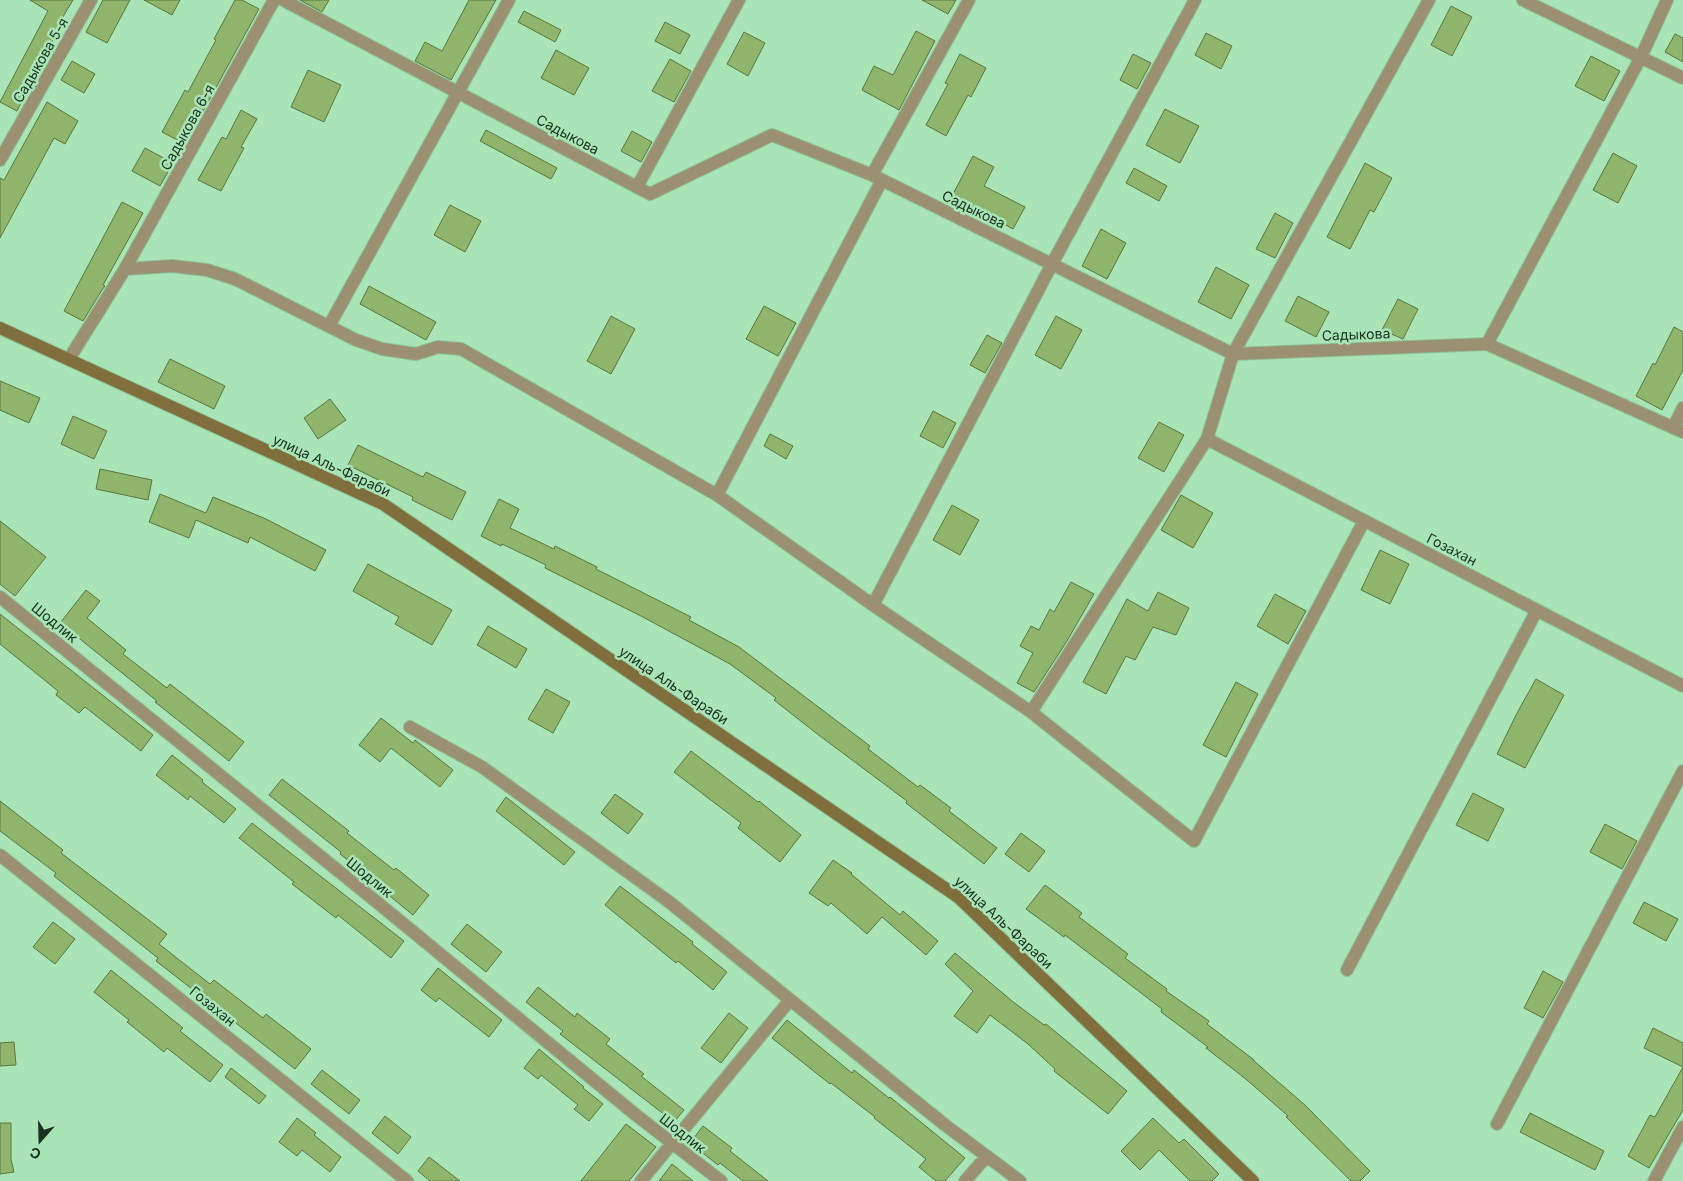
<svg xmlns="http://www.w3.org/2000/svg" width="1683" height="1181" viewBox="0 0 1683 1181" font-family="Inter,sans-serif">
	<style>
		.building { fill: #8fb56d; stroke: #59763e }
		.lines { fill: none; stroke-linecap: round; stroke-linejoin: round }
		.minor-casing { stroke: #8cc098; stroke-width: 14 }
		.secondary-casing { stroke: #8cc098; stroke-width: 14 }
		.minor { stroke: #9b906f; stroke-width: 12 }
		.secondary { stroke: #806f3c; stroke-width: 12 }
		.labels { text-anchor: middle; dominant-baseline: central; stroke-width: 5; stroke-linejoin: round; paint-order: stroke }
		.street-label { font-size: 14px; fill: #1a3220; stroke: #a9e4b6 }
	</style>
	<rect width="100%" height="100%" fill="#a9e4b6"/>
	<path class="building" d="M30,0H73L58,25L60,26L17,111L0,102L48,11Z
		M103,0H130L107,43L86,32Z
		M144,0H180L172,15Z
		M235,0H242L259,9L185,144L162,132L185,90L188,92L216,40L214,39Z
		M300,0H329L322,12Z
		M469,0H496L451,80L415,61L425,42L442,51Z
		M922,0H956L948,14Z
		M1451,6L1472,17L1452,56L1431,45Z
		M524,11L561,30L555,42L518,22Z
		M665,22L690,35L680,54L655,41Z
		M916,31L935,41L899,110L862,90L874,66L893,75Z
		M744,32L765,43L748,76L727,64Z
		M1206,33L1232,46L1221,69L1195,55Z
		M1675,34L1683,38V62L1665,52Z
		M556,50L589,68L574,95L541,78Z
		M960,54L986,68L971,97L968,95L946,136L926,125L948,84L945,83Z
		M1133,54L1151,63L1137,89L1120,80Z
		M1591,56L1620,71L1604,101L1575,86Z
		M670,59L691,71L674,102L652,91Z
		M72,61L95,74L84,93L61,80Z
		M308,70L341,85L324,122L291,107Z
		M47,102L78,121L65,144L54,138L0,238V178L4,180Z
		M1165,109L1199,126L1180,163L1146,145Z
		M241,110L257,119L241,147L244,148L221,191L198,180L222,137L226,139Z
		M486,130L557,168L551,179L480,141Z
		M632,131L652,142L641,162L621,151Z
		M145,148L173,163L160,186L132,171Z
		M1613,153L1637,166L1618,203L1593,190Z
		M973,156L994,167L984,186L1025,207L1013,229L952,196Z
		M1365,163L1392,178L1374,212L1370,210L1350,249L1327,237Z
		M1134,168L1167,186L1159,201L1126,183Z
		M122,202L143,213L103,285L105,286L102,290L83,321L64,311Z
		M450,205L481,221L465,252L434,235Z
		M1275,213L1293,223L1275,258L1256,249Z
		M1101,229L1126,243L1107,279L1082,266Z
		M1216,267L1249,285L1231,319L1198,302Z
		M369,286L436,322L426,340L360,304Z
		M1298,296L1329,312L1316,337L1285,321Z
		M1398,299L1418,309L1403,339L1382,330Z
		M764,306L796,323L778,356L746,339Z
		M611,316L635,329L611,374L587,361Z
		M1056,316L1082,330L1061,369L1035,355Z
		M1674,327L1683,332V370L1662,410L1636,396L1653,363L1655,365Z
		M987,335L1002,343L985,373L970,365Z
		M170,359L225,386L214,409L158,382Z
		M0,381L40,398L29,423L0,410Z
		M330,399L346,420L318,439L304,418Z
		M933,411L956,423L943,448L920,436Z
		M73,416L107,431L94,459L61,444Z
		M1159,422L1184,435L1164,472L1138,458Z
		M770,434L793,446L786,459L764,446Z
		M358,445L423,477L426,472L466,492L452,520L412,500L413,497L348,465Z
		M100,469L152,480L148,500L96,489Z
		M160,494L206,513L213,497L266,519L326,550L315,571L250,537L248,543L196,520L189,538L149,522Z
		M1181,495L1213,513L1193,548L1161,530Z
		M499,499L519,509L510,528L554,549L555,546L597,567L596,569L691,617L689,620L739,647L870,746L868,749L918,787L920,785L951,808L949,811L997,848L984,864L906,803L907,801L816,733L774,700L776,698L730,664L641,616L545,568L546,565L502,544L501,546L481,536Z
		M952,505L979,520L960,555L933,540Z
		M0,521L46,557L15,596L0,584Z
		M1380,550L1409,564L1390,604L1361,590Z
		M368,564L452,610L432,645L395,624L399,617L353,591Z
		M1071,582L1094,594L1067,641L1034,692L1017,683L1033,653L1020,646L1031,626L1039,630L1050,609L1054,612Z
		M86,590L100,601L87,618L126,650L123,654L167,688L170,684L244,742L229,761L155,702L157,701L60,623Z
		M1158,592L1189,608L1176,635L1153,627L1135,660L1126,656L1106,694L1083,682L1127,599L1148,611Z
		M1275,594L1306,611L1288,644L1257,626Z
		M0,614L153,735L141,751L85,707L79,713L56,695L58,691L0,644Z
		M488,626L527,649L516,668L477,645Z
		M1536,679L1564,695L1525,768L1497,754L1517,713Z
		M1236,682L1258,694L1226,757L1203,745Z
		M546,689L570,702L553,733L528,719Z
		M381,718L413,743L415,740L453,770L440,787L391,748L380,762L359,745Z
		M691,751L758,802L759,801L801,835L780,862L738,828L741,823L674,772Z
		M172,755L203,780L202,782L236,809L224,823L190,796L188,800L156,775Z
		M282,779L349,831L347,833L394,870L396,868L429,895L413,915L380,888L381,886L340,854L341,852L269,795Z
		M1473,793L1504,809L1488,841L1456,825Z
		M615,794L643,814L628,834L601,813Z
		M506,797L575,852L564,865L496,811Z
		M0,801L63,850L61,853L167,934L159,944L210,984L214,980L263,1018L266,1014L311,1049L295,1069L156,961L158,958L54,876L56,873L0,831Z
		M252,823L404,941L391,958L338,915L336,918L292,884L294,882L239,838Z
		M1605,824L1637,841L1622,869L1590,852Z
		M1021,833L1045,851L1029,872L1005,854Z
		M833,860L852,873L851,874L900,915L903,911L938,941L926,955L882,917L867,934L831,903L828,906L809,893Z
		M1045,885L1082,913L1079,917L1128,954L1125,958L1167,989L1166,991L1209,1021L1207,1024L1254,1060V1061L1305,1105L1370,1171L1360,1181H1351L1286,1117L1288,1116L1247,1080L1206,1048L1208,1047L1161,1012L1162,1009L1065,935L1064,937L1026,909Z
		M620,886L693,942L692,944L727,972L713,990L678,961L676,963L605,905Z
		M1644,902L1678,919L1666,941L1633,923Z
		M53,922L75,939L55,964L33,947Z
		M467,924L502,952L486,972L451,944Z
		M955,953L1012,1001L1044,1025L1046,1024L1127,1091L1108,1114L1054,1071L1055,1069L1028,1044L990,1015L977,1033L954,1016L973,991L945,964Z
		M438,968L502,1020L489,1037L439,998L436,1002L421,990Z
		M111,970L183,1028L180,1031L223,1065L210,1082L167,1048L164,1052L127,1022L129,1020L94,992Z
		M1543,971L1563,982L1543,1018L1524,1008Z
		M538,987L575,1017L577,1013L610,1039L606,1044L644,1074L641,1076L684,1110L674,1122L560,1034L563,1031L526,1002Z
		M729,1013L748,1028L721,1063L701,1048Z
		M787,1020L852,1073L854,1070L889,1098L890,1097L965,1158L945,1181H936L919,1167L926,1159L874,1118L875,1117L831,1083L830,1084L772,1038Z
		M1653,1028L1683,1043V1067L1644,1048Z
		M14,1042L16,1065L0,1066V1043Z
		M539,1049L584,1087L583,1088L603,1104L589,1121L574,1109L578,1105L541,1075L538,1079L524,1068Z
		M1683,1067V1110L1649,1168L1628,1156L1650,1115L1655,1117Z
		M231,1068L266,1096L259,1104L225,1077Z
		M322,1070L360,1100L349,1114L311,1084Z
		M1530,1113L1604,1151L1595,1170L1520,1132Z
		M385,1116L411,1137L398,1154L372,1133Z
		M297,1118L316,1133L314,1135L341,1157L330,1172L302,1150L297,1156L279,1142Z
		M1153,1118L1179,1143L1184,1139L1219,1174L1212,1181H1190L1159,1150L1140,1170L1121,1151Z
		M0,1123H11V1159L14,1172L0,1174Z
		M626,1124L656,1147L629,1181H581Z
		M703,1126L732,1148L730,1151L768,1181H743L720,1163L718,1165L690,1143Z
		M429,1157L460,1181H430L418,1171Z
		M672,1164L693,1181H659Z"/>
	<g class="lines">
		<defs>
			<path id="minor" d="M283,0L650,194L772,135L872,175L1233,354L1487,344L1683,432
				M1523,0L1683,78
				M0,160L91,0
				M872,175L969,0
				M637,187L739,0
				M125,269L172,266L207,270L235,279L356,340L382,349L416,354L438,347L461,349L717,495L873,605L1031,712L1194,841L1364,521
				M329,326L509,0
				M1487,344L1641,57L1667,0
				M69,359L125,269L274,0
				M1673,428L1683,408
				M1207,439L1683,686
				M717,495L882,180
				M0,597L378,903L636,1115L721,1181
				M873,605L1052,264L1195,0
				M1031,712L1207,439L1233,354L1429,0
				M410,727L482,767L668,901L945,1125L1020,1181
				M0,855L407,1181
				M1347,970L1537,610
				M1497,1124L1683,771
				M641,1181L790,1000
				M965,1181L987,1156
				M1654,1181L1683,1127"/>
			<path id="secondary" d="M0,328L383,504L958,897L1253,1181"/>
		</defs>
		<use href="#minor" class="minor-casing"/>
		<use href="#secondary" class="secondary-casing"/>
		<use href="#minor" class="minor"/>
		<use href="#secondary" class="secondary"/>
	</g>
	<g class="labels">
		<g class="street-label">
			<text transform="translate(40 60) rotate(-60)">Садыкова 5-я</text>
			<text transform="translate(187 127) rotate(-61)">Садыкова 6-я</text>
			<text transform="translate(568 134) rotate(28)">Садыкова</text>
			<text transform="translate(974 209) rotate(26)">Садыкова</text>
			<text transform="translate(1356 334) rotate(-2)">Садыкова</text>
			<text transform="translate(332 465) rotate(25)">улица Аль-Фараби</text>
			<text transform="translate(1452 549) rotate(27)">Гозахан</text>
			<text transform="translate(55 622) rotate(39)">Шодлик</text>
			<text transform="translate(674 685) rotate(34)">улица Аль-Фараби</text>
			<text transform="translate(370 877) rotate(39)">Шодлик</text>
			<text transform="translate(1004 922) rotate(43)">улица Аль-Фараби</text>
			<text transform="translate(213 1006) rotate(39)">Гозахан</text>
			<text transform="translate(683 1133) rotate(38)">Шодлик</text>
		</g>
	</g>
	<g transform="translate(40 1141) rotate(200)" stroke="#a9e4b6" stroke-width="4" paint-order="stroke">
	<path d="M0-4L9 19L0 12L-9 19Z" fill="#1a3220"/>
	<text y="-8" font-size="14" font-weight="bold" text-anchor="middle" fill="#1a3220">С</text>
	</g>
</svg>
